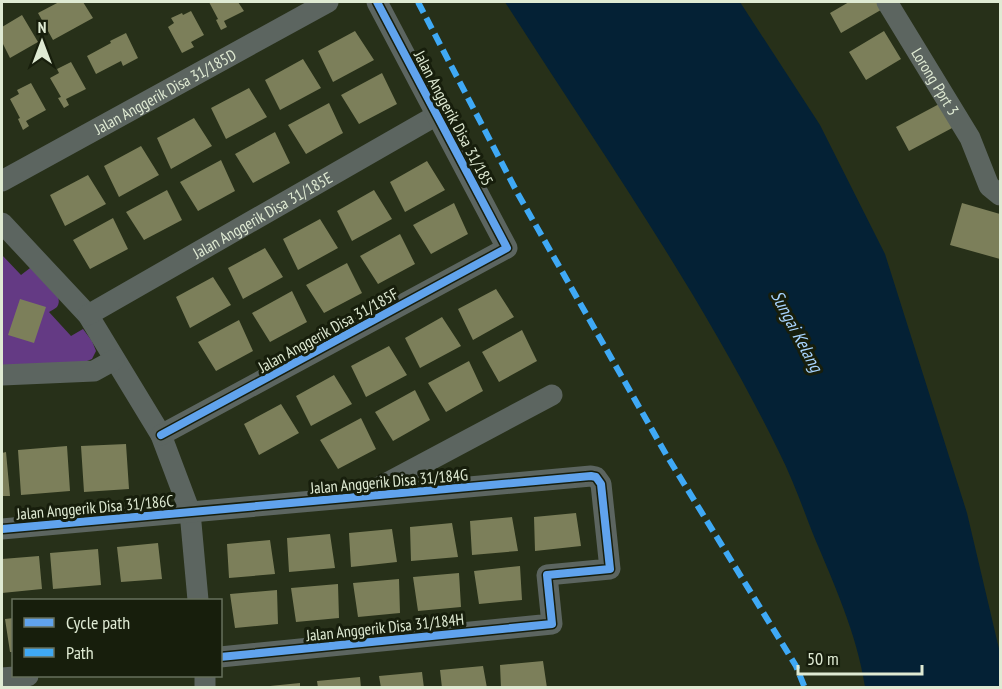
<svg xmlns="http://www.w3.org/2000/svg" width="1002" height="689" viewBox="0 0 1002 689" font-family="'PT Sans Narrow',sans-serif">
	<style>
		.green { fill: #643a84 }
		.water { fill: #042135 }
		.building { fill: #7c7f5a }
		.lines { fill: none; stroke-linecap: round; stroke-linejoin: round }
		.minor { stroke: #5c6560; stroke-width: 21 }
		.quiet { stroke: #3fa9f5; stroke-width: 6; stroke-dasharray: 12 6; stroke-linecap: butt }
		.cycleway-casing { stroke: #171e0c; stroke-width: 11 }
		.cycleway { stroke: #60a3ed; stroke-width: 8 }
		.labels { text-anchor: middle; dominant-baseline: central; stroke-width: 6; stroke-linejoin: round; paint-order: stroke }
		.street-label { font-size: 16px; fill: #dfead3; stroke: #171e0c }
		.water-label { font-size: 18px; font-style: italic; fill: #a8d4fe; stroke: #171e0c }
	</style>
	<rect width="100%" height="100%" fill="#273019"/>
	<path class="green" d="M2,255L21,275L34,265C41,273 66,296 57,307C55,309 52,310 49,312L71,336L83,329L92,341L96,351L92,359L82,363L2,367Z"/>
	<path class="water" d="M505,2H740L820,125L885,254L967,513L1000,653V687H865C857,634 834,584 813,534C802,506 792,477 778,450C701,293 599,149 505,2Z"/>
	<path class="building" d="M59,2H83L93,18L53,40L38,13Z
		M209,2H238L244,11L224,21L227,27L221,30L216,20L218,19Z
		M849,2H883L886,7L841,33L830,13Z
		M191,11L204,35L191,42L194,47L182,53L168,27L174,23L171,18L182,13L183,15Z
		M22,15L38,42L10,58L2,42V27Z
		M355,31L374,60L333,82L318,51Z
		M884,31L901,59L866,80L849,52Z
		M126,33L138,58L123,66L121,61L96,74L87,56L111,43L110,41Z
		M303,59L321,88L280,110L265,80Z
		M71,62L86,89L66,99L69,105L64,108L58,98L61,97L50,78L59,73L57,69Z
		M382,73L397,104L359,124L341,95Z
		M31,83L46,110L26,121L29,126L23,130L18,119L20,118L10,99L19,94L17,90Z
		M249,88L267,117L226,139L211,108Z
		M329,103L343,133L306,154L288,125Z
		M941,103L954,127L909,151L896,127Z
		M194,118L212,146L171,169L157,138Z
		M275,132L290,163L253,183L235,154Z
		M141,146L159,175L119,197L104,166Z
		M221,160L235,191L198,211L180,182Z
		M427,161L445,190L405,212L390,182Z
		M88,175L106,204L65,226L50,195Z
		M167,190L182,220L144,240L126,212Z
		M374,190L392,219L352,241L337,211Z
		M454,203L468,234L431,254L413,225Z
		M962,203L1000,214V259L950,245Z
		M113,218L128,249L90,269L73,240Z
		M320,219L338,248L298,270L283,239Z
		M400,234L415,264L378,284L360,256Z
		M265,248L283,277L243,299L228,268Z
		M347,263L362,293L324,313L306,285Z
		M213,277L231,305L190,328L176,297Z
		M496,289L514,317L473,340L458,309Z
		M292,291L307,322L270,342L252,313Z
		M20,299L46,307L34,343L8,335Z
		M442,317L461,346L420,368L405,338Z
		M239,320L253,351L216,371L198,342Z
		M522,330L537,361L499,382L482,352Z
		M389,346L407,375L366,397L351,366Z
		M469,361L483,391L446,412L428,383Z
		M334,375L352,404L311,426L296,396Z
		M415,390L430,420L393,441L375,412Z
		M281,404L299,433L259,455L244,424Z
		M361,418L376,449L338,469L320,440Z
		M126,444L129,489L84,492L81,446Z
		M67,446L70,491L21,495L18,450Z
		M6,452L10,496H2V453Z
		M576,513L581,546L535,551L534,517Z
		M512,517L518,551L472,555L470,521Z
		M452,523L458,557L411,561L410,527Z
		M392,529L397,562L351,567L349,533Z
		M330,534L335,568L289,572L287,538Z
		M270,540L275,574L229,578L227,544Z
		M158,543L162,579L121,582L117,547Z
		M98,549L101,585L53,589L50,553Z
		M39,556L42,589L2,593V559Z
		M520,566L522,600L479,604L474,571Z
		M459,573L461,607L418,611L413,577Z
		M399,579L400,613L358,617L353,583Z
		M338,584L339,618L296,622L291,588Z
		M277,590L278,624L235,628L230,594Z
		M14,618V652H10L5,619Z
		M543,661L547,688H501L500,665Z
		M483,666L487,688H442L440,670Z
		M422,672L424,688H381L379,676Z
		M360,677L361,688H318L317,681Z
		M300,683V688H270V686Z"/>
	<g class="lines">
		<g class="minor">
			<path id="s1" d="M887,2L970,138L989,186L1000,195"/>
			<path id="s2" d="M2,181L328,2"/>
			<path d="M2,223L88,315L161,435L190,512L198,600"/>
			<path id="s3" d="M88,315L437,115"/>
			<path d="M2,375L94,371L114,360"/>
			<path d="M161,435L507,248L377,2"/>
			<path d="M370,492L552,395"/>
			<path d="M2,529L591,476L596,477L601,484L610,569L547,575L552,624L220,657"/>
			<path d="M205,676V688"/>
			<path d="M2,678L28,676"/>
		</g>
		<path class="quiet" d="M418,2L518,194L667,456L796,666L805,688"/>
		<defs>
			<path id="cycleway" d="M161,435L507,248L377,2
				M2,529L591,476L596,477L601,484L610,569L547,575L552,624L220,657"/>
		</defs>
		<use href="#cycleway" class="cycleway-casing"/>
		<use href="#cycleway" class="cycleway"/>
	</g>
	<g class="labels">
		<g class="street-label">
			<text stroke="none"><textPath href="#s1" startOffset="93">Lorong Pprt 3</textPath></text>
			<text stroke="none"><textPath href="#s2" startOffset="186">Jalan Anggerik Disa 31/185D</textPath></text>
			<text transform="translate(454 118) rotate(62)">Jalan Anggerik Disa 31/185</text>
			<text stroke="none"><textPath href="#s3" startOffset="201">Jalan Anggerik Disa 31/185E</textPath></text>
			<text transform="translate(328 330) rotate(-29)">Jalan Anggerik Disa 31/185F</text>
			<text transform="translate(389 481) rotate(-5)">Jalan Anggerik Disa 31/184G</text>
			<text transform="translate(95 507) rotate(-5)">Jalan Anggerik Disa 31/186C</text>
			<text transform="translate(385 627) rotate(-6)">Jalan Anggerik Disa 31/184H</text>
		</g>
		<g class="water-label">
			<text transform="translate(797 331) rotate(62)">Sungai Kelang</text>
		</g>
	</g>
	<rect width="1002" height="689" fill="none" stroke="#dfead3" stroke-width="6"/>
	<rect x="12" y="599" width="210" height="78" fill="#171e0c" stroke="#67705c" stroke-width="1.5"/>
	<rect x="24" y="618" width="30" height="9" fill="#60a3ed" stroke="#67705c" stroke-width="1.5"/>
	<text x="66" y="629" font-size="18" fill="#dfead3">Cycle path</text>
	<rect x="24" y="648" width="30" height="9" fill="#3fa9f5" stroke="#67705c" stroke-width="1.5"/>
	<text x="66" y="659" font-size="18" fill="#dfead3">Path</text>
	<g transform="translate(42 42)" stroke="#171e0c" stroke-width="4.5" paint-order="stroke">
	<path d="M0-4.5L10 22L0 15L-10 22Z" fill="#dfead3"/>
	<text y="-9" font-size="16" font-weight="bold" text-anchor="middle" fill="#dfead3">N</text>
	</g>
	<path d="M798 665v9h124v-9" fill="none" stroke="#dfead3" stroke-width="3"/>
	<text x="807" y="665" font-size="18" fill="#dfead3" stroke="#171e0c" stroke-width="4.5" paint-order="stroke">50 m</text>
</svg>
